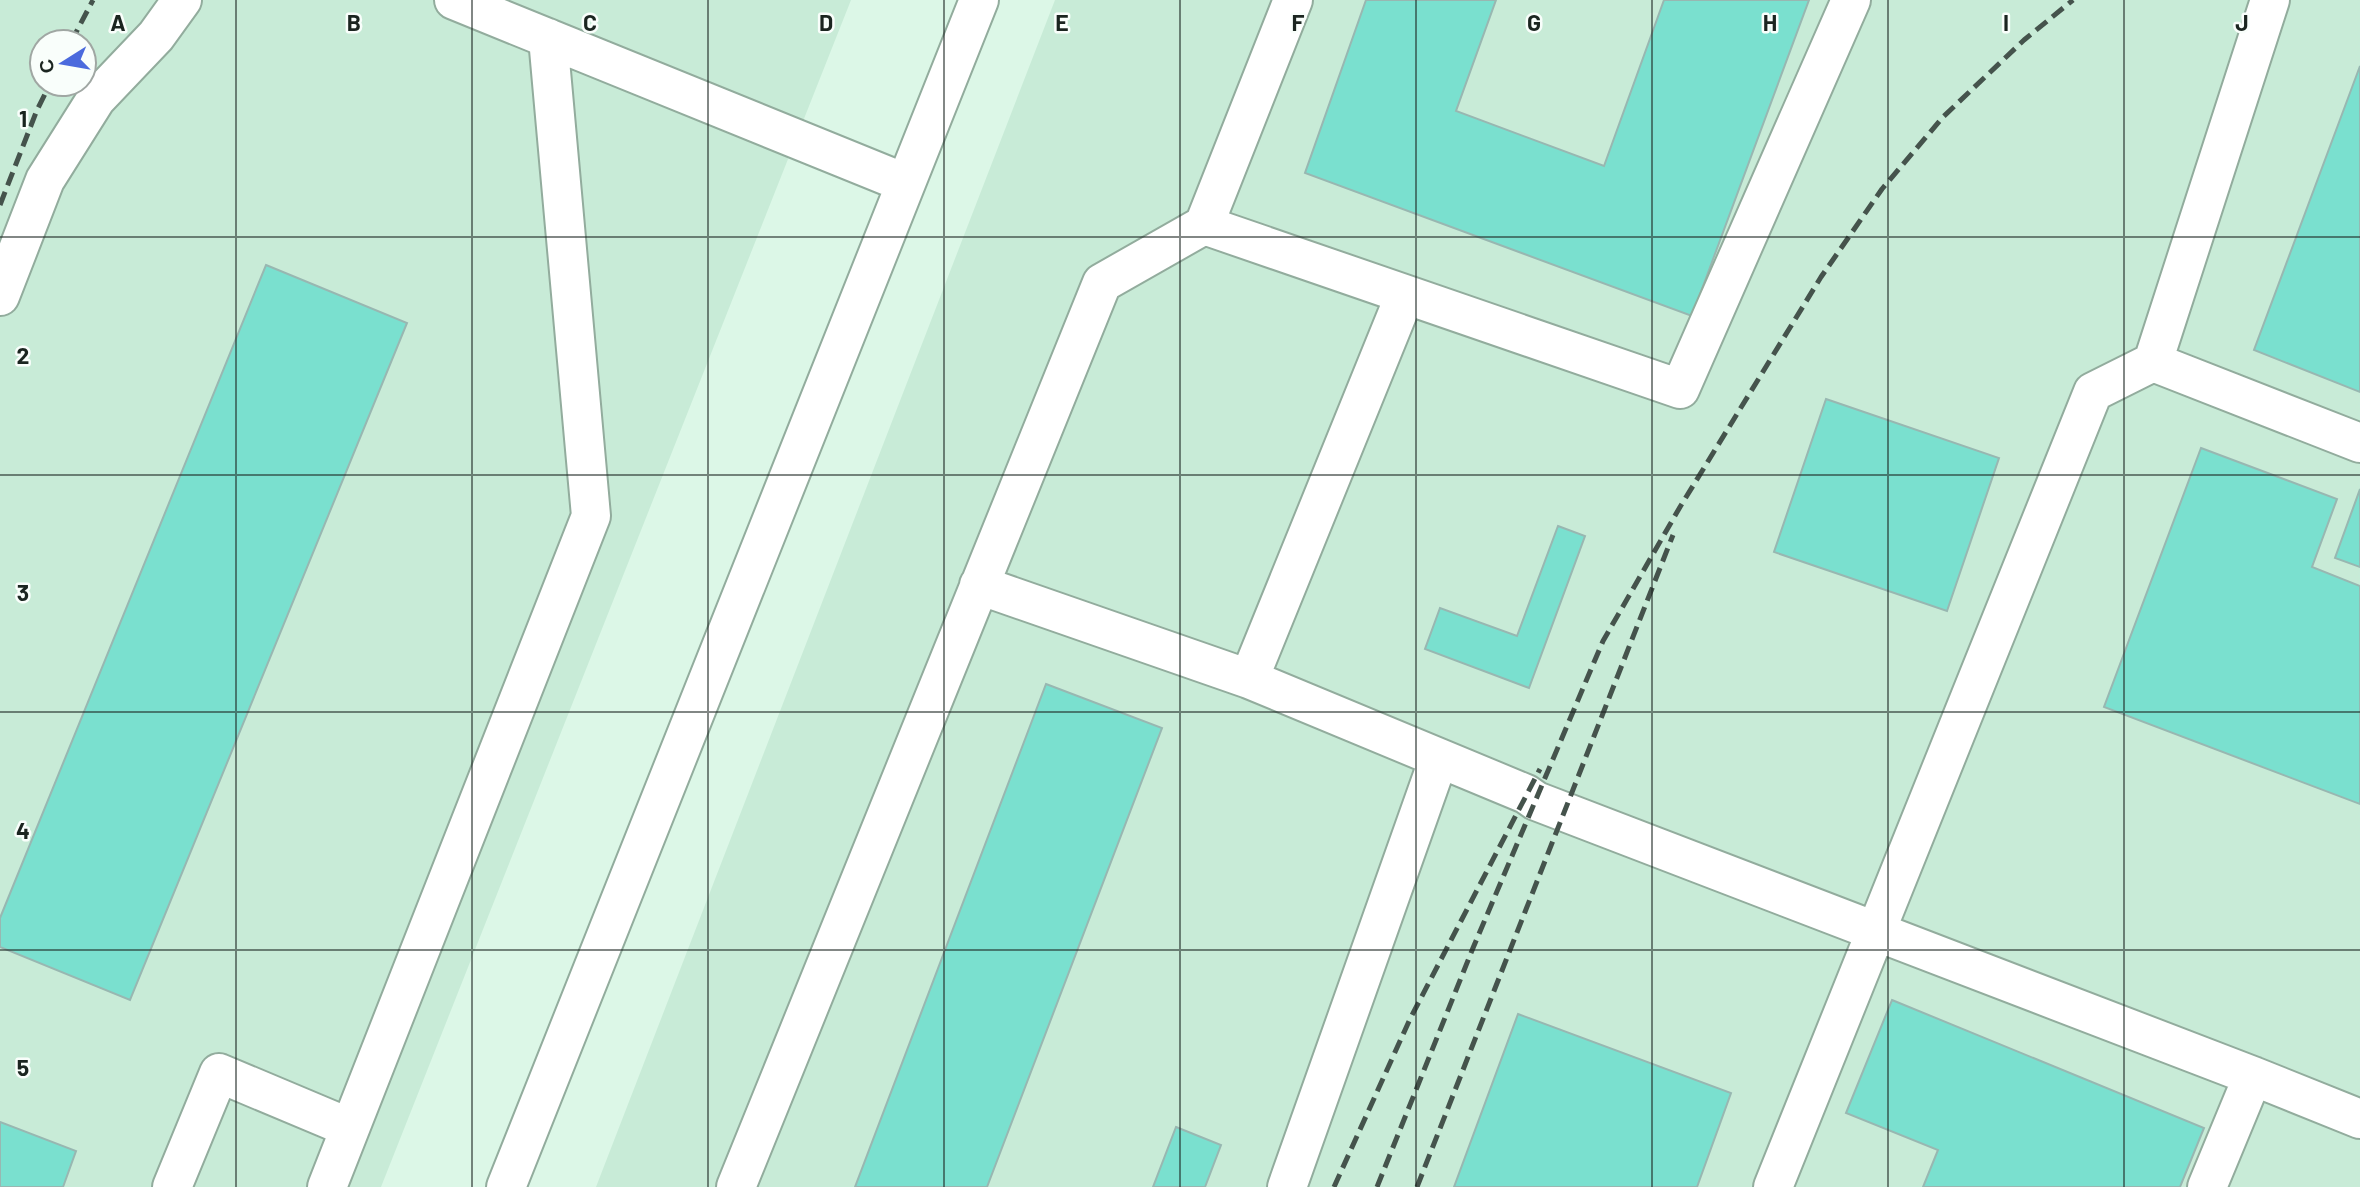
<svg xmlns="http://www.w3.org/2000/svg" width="2360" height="1187" viewBox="0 0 2360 1187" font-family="Barlow,sans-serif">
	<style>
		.built { fill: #c8ebd7; fill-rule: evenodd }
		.building { fill: #7ae0cf; stroke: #98b7b1; stroke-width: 2 }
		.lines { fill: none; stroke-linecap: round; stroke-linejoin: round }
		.minor-casing { stroke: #92ac9d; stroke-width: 42 }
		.minor { stroke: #fff; stroke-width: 38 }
		.rail { stroke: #45534c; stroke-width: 5; stroke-dasharray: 14 7; stroke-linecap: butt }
		.grid { fill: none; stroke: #1b2520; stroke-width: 2; stroke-opacity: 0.55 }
		.grid-label { font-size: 23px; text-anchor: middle; font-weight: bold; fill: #1b2520; stroke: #f9fefb; stroke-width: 5; stroke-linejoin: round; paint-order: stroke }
	</style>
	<rect width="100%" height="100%" fill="#dcf7e7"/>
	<path class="built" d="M0,0H851L381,1187H0ZM42,42H84V84H42Z
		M1055,0H2360V1187H596Z"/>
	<path class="building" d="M1366,0H1496L1456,111L1604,166L1664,0H1809L1692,316L1305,173Z
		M2360,66V392L2254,350Z
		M266,265L407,323L130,1000L0,947V918Z
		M1826,399L1999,458L1947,611L1774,552Z
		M2201,448L2337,499L2312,567L2360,586V804L2104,707Z
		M2360,489V567L2335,558Z
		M1558,526L1585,536L1529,688L1425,649L1440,608L1517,636Z
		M1046,684L1162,728L987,1187H855Z
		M1892,1000L2204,1128L2180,1187H1923L1938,1150L1846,1113Z
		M1518,1014L1731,1093L1697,1187H1454Z
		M0,1122L76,1151L63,1187H0Z
		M1176,1127L1221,1145L1205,1187H1153Z"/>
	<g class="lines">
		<defs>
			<path id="minor" d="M454,0L905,183
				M1293,0L1204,225L1680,389L1851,0
				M2270,0L2153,362L2360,443
				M0,296L45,180L96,99L156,36L182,0
				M979,585L1249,679L1526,794L1536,801L2253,1076L2360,1119
				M1249,679L1405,295
				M172,1187L219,1073L350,1128
				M327,1187L591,516L548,38
				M506,1187L979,0
				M736,1187L1102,283L1204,225
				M1287,1187L1439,758
				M1773,1187L2093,392L2153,362
				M2207,1187L2253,1076"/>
		</defs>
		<use href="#minor" class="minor-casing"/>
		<use href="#minor" class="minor"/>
		<path class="rail" d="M71,42L93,0
			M0,205L37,110L50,84
			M1334,1187L1410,1019L1540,769
			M1377,1187L1473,948L1603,641L1680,507L1821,277L1882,189L1943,117L2024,40L2073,0
			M1417,1187L1673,535"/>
	</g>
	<path class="grid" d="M236,0V1187M472,0V1187M708,0V1187M944,0V1187M1180,0V1187M1416,0V1187M1652,0V1187M1888,0V1187M2124,0V1187M0,237H2360M0,475H2360M0,712H2360M0,950H2360"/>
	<g class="grid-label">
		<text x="118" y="31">A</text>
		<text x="354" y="31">B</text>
		<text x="590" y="31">C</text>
		<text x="826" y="31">D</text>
		<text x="1062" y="31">E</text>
		<text x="1298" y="31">F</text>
		<text x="1534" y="31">G</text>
		<text x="1770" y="31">H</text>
		<text x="2006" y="31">I</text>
		<text x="2242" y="31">J</text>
		<text x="23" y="127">1</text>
		<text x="23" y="364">2</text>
		<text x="23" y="601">3</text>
		<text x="23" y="839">4</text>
		<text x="23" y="1076">5</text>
	</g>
	<g transform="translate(63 63) rotate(259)"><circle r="33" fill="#f9fefb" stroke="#a0a7a3" stroke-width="2"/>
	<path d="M0-5L12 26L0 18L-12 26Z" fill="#4b6add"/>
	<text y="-10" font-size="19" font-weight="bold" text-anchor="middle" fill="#1b2520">С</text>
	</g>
</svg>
